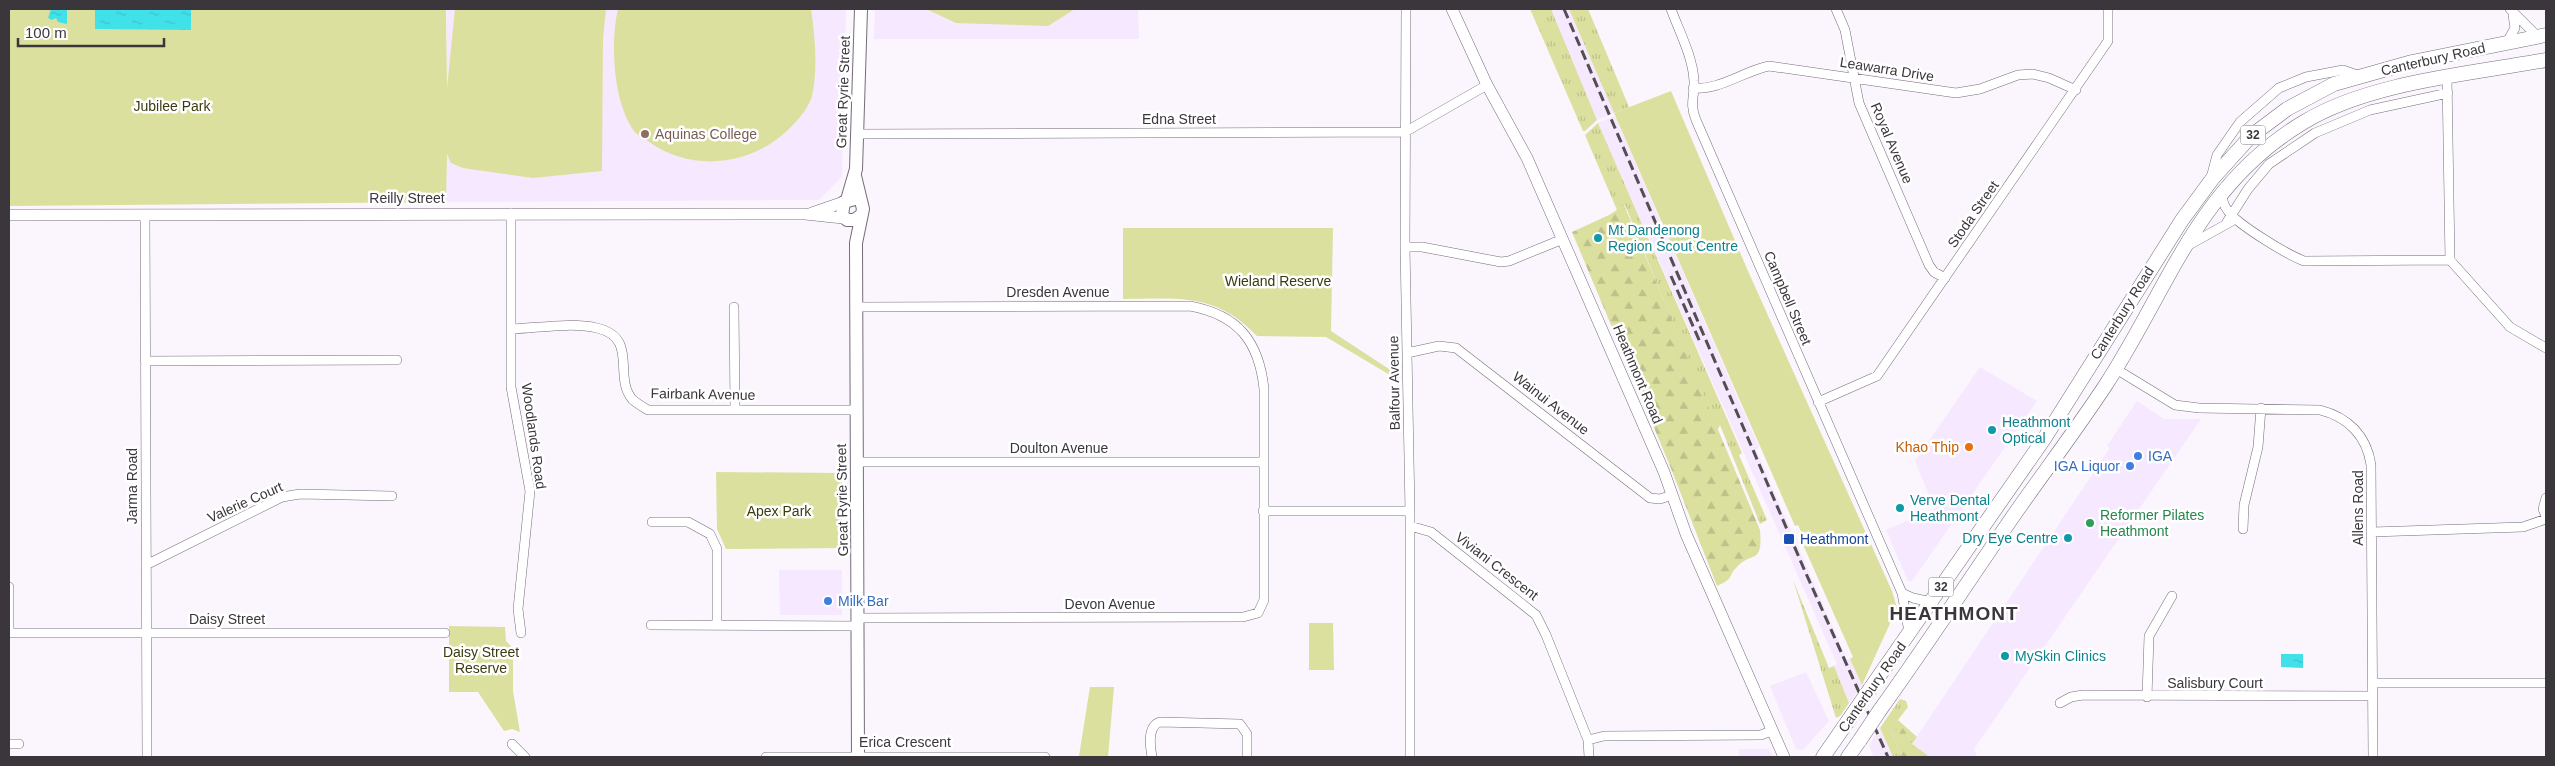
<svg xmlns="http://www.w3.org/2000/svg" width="2555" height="766" viewBox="0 0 2555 766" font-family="Helvetica,sans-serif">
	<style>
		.built { fill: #f6e8fe }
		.grass { fill: url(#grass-tufts) }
		.forest { fill: url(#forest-firs) }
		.park { fill: #dce09e }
		.water { fill: url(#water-ripples) }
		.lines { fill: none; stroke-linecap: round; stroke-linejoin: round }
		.minor-casing { stroke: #756d7a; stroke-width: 10 }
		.tertiary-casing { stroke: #756d7a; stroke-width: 12 }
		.secondary-casing { stroke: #756d7a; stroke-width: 14 }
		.primary-casing { stroke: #756d7a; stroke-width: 15 }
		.minor { stroke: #fff; stroke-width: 9 }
		.tertiary { stroke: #fff; stroke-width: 11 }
		.secondary { stroke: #fff; stroke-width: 12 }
		.primary { stroke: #fff; stroke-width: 14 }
		.rail { stroke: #524e54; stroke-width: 3; stroke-dasharray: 10 5; stroke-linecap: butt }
		.primary-bridge-casing { stroke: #756d7a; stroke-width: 15; stroke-linecap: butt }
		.primary-bridge { stroke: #fff; stroke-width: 14 }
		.education-dot { fill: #8d6e63; stroke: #fff; stroke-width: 2 }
		.culture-dot { fill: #0f9aa8; stroke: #fff; stroke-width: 2 }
		.food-dot { fill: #e8710a; stroke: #fff; stroke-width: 2 }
		.shop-dot { fill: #3f7fe0; stroke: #fff; stroke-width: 2 }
		.leisure-dot { fill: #2e9e5b; stroke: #fff; stroke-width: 2 }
		.transit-dot { fill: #1a4fb4; stroke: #fff; stroke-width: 2 }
		.labels { text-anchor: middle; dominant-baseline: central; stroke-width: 5; stroke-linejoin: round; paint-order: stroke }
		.shield { fill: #fff; stroke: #757276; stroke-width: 1 }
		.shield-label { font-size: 12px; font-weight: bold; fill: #3a363c }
		.street-label { font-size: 14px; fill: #3a363c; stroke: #fff }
		.park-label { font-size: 14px; fill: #3a3b0f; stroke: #fff }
		.education-label { font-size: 14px; fill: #785e54; stroke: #fff; text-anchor: start }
		.culture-label { font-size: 14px; fill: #0d838f; stroke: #fff; text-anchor: start }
		.food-label { font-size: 14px; fill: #c56008; stroke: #fff; text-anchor: end }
		.shop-label { font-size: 14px; fill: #366cbe; stroke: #fff; text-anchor: start }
		.leisure-label { font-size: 14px; fill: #27864d; stroke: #fff; text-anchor: start }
		.transit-label { font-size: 14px; fill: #164399; stroke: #fff; text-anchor: start }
		.district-label { font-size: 19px; font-weight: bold; letter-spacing: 1px; fill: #3a363c; stroke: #fff }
	</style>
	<defs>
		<pattern id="grass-tufts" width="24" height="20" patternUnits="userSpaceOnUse" patternTransform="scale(1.25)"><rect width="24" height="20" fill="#dce09e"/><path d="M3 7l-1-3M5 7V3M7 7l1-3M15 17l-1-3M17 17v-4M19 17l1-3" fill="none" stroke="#bec189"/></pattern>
		<pattern id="forest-firs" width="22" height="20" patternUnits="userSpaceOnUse" patternTransform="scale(1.25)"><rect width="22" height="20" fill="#dce09e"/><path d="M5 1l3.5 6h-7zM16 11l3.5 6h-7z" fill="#bec189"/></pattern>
		<pattern id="water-ripples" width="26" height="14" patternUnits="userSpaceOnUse" patternTransform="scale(1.25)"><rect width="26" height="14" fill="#41e1e9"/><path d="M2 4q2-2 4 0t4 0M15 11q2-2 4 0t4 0" fill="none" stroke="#3ac2c9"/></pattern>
	</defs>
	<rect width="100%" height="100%" fill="#fbf5fe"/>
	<path class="built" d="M447,9H846L842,177L819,200L446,202Z
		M875,9H1138L1139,39H874Z
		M1551,9H1569L1614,113L1597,120Z
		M1615,116L1759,447L1756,450L1847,660L1850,659L1862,685L1849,703L1834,666L1837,664L1598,123Z
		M1980,367L2037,401L1912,581H1908L1886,530L1935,509L1915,461Z
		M2137,401L2164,419H2201L1974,749L1977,757H1930L1912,744L2110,448L2107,446Z
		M779,570H842V615H780Z
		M1806,672L1829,721L1803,750L1796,749L1770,686Z
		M1880,728L1893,757H1874L1869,745Z
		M1739,749H1769L1773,757H1739Z"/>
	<path class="grass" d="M1530,9H1551L1597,120L1585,131H1583Z
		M1569,9H1588L1629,107L1614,113Z
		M1598,123L1742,453L1739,455L1767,520L1760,524L1720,425L1717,431L1625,205L1617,210L1585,135Z
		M1793,580L1829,668L1834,666L1849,703L1840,716L1836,718Z
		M1900,699L1906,701L1908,707L1898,720L1917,737L1912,744L1903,729L1891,731L1902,757H1893L1880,728Z"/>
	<path class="forest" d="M1624,205L1760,530C1763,566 1752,550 1737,567C1727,577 1735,578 1717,586L1668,461L1572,232L1609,215Z
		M1903,728L1912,744L1930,757H1902L1891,731Z"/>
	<path class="park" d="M9,9H446L447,88L455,9H606L603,39L602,171L533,178L463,168L451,163L447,154L446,202L9,206Z
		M618,9H811C815,36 818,69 812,96C809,107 799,119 791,127C753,166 693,173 649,142C645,139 637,135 634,131C613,102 610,42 618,9Z
		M926,9H1075L1048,26L956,23Z
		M1671,91L1748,271L1892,591L1897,608L1862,685L1850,659L1853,657L1801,540L1804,538L1798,525L1795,526L1614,113Z
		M1123,228H1333L1331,331L1395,373V378L1326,337L1257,336C1214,292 1180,299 1123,299Z
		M716,472L841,473L842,548L726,549L717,529Z
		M1309,623H1333L1334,670H1309Z
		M449,626L505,627L506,641L513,648V691L520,732L512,729L504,731L478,692H449Z
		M1090,687H1114L1108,757L1079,756Z"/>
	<path class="water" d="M51,9H67V24L58,22L56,18L52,20L48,18Z
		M95,9H191V30L95,29Z
		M2281,654H2303V668L2281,667Z"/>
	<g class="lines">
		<defs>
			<path id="minor" d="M1406,9L1405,247L1410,511V757
				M1671,9C1679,31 1693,57 1694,81C1695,96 1689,103 1696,120L1902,593L1909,632
				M1836,9L1845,30L1859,103L1929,265L1934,272L1945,278
				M2510,9L2538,37
				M2507,42L2515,28L2513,15
				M2447,78L2450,260
				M1693,88C1718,91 1744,71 1769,66L1956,93L1980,89L2018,75L2033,74L2049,78L2076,90
				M858,134L1405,132L1487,85
				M2211,178L2217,155L2240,122L2279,88L2306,77L2343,70L2360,76
				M2222,193C2222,200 2224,206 2228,211C2238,225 2288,255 2304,261L2450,260
				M511,213V387L530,491L518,609L521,633
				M145,215L147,757
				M2227,222L2248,189L2269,164L2315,133L2370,110L2448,93
				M2189,245L2232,221
				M1405,247H1422L1501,262L1509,261L1563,239
				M2450,260L2510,327L2546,348
				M734,307L735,409
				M856,307L1190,306C1238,315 1259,341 1264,389V600L1258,613L1243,617L858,618
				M512,329C539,328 571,322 597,328C639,338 613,376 632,399C636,403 643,407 648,410H856
				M1407,353L1439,346L1456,348L1650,498L1660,499L1672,495
				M145,361L397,360
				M2116,369L2175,405L2199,408L2320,410C2348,417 2367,436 2371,465L2373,757
				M1818,402L1877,376L2108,41V9
				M856,462H1263
				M2546,498L2543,509L2546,516
				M1263,511H1410
				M652,522H688L710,534L717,549V626
				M1410,526L1431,532L1536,615L1546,635L1588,740L1589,757
				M2243,529L2244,505L2258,447L2261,408
				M2372,532L2523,527L2546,519
				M146,565L282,497L300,494L392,496
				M9,587V633
				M1902,593L1913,598L1931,602
				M651,625L858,626
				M9,633H445
				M2373,683H2546
				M2147,697L2149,636L2172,596
				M2060,703L2071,697L2083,695L2373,696
				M1588,740L1604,736L1761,735L1771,731
				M9,744H19
				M512,744L525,757
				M766,757H1045
				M1152,757C1150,746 1147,726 1160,722L1240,724L1247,734V757"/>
			<path id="tertiary" d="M1452,9L1487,85L1527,158L1664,472L1686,534L1784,757
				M812,213L844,202
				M9,215L805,214L843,218"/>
			<path id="secondary" d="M855,176L863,209L856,243L858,757
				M855,199L844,202L842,215L847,220H854L860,216
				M847,200L856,169L861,9"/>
			<path id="primary" d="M1870,689L2044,439L2182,220L2213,178L2251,136L2287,109L2334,84L2412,62L2546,35
				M1880,710C1926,646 1969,580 2014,515C2044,472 2076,430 2105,386C2169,288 2197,186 2304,122C2370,82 2470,74 2546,60
				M1823,757L1850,718
				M1848,757L1860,740"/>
		</defs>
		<use href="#minor" class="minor-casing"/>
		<use href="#tertiary" class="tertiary-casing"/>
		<use href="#secondary" class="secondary-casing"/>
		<use href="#primary" class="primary-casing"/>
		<use href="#minor" class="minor"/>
		<use href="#tertiary" class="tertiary"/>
		<use href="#secondary" class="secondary"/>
		<use href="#primary" class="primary"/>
		<path class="rail" d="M1564,9L1804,569L1888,757
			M1671,276L1700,342"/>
		<defs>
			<path id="primary-bridge" d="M1850,718L1870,689
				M1860,740L1880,710"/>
		</defs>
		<use href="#primary-bridge" class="primary-bridge-casing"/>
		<use href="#primary-bridge" class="primary-bridge"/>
	</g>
	<circle class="education-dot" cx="645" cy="134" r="5"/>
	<g class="culture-dot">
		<circle cx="1598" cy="238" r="5"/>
		<circle cx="1992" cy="430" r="5"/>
		<circle cx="1900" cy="508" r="5"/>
		<circle cx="2068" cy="538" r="5"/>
		<circle cx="2005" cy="656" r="5"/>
	</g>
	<circle class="food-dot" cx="1969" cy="447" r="5"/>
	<g class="shop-dot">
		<circle cx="2138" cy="456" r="5"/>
		<circle cx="2130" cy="466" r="5"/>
		<circle cx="828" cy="601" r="5"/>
	</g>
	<circle class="leisure-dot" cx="2090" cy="523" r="5"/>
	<rect class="transit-dot" x="1783" y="533" width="12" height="12" rx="2.5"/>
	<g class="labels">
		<g class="shield">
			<rect x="2240.5" y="125.5" width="25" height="19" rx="4"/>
			<rect x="1928.5" y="577.5" width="25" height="19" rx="4"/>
		</g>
		<g class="shield-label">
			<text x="2253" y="135">32</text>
			<text x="1941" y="587">32</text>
		</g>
		<g class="street-label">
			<text transform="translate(2433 59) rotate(-13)">Canterbury Road</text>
			<text transform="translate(1887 69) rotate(9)">Leawarra Drive</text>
			<text transform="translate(843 92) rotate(-88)">Great Ryrie Street</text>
			<text x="1179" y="119">Edna Street</text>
			<text transform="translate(1892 143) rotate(67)">Royal Avenue</text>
			<text x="407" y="198">Reilly Street</text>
			<text transform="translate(1973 214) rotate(-55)">Stoda Street</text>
			<text x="1058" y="292">Dresden Avenue</text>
			<text transform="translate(1788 298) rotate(67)">Campbell Street</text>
			<text transform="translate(2122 313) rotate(-58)">Canterbury Road</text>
			<text transform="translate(1638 374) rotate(67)">Heathmont Road</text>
			<text transform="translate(1394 383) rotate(-91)">Balfour Avenue</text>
			<text transform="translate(703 394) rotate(1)">Fairbank Avenue</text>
			<text transform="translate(1551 403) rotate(38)">Wainui Avenue</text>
			<text transform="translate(534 436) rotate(82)">Woodlands Road</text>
			<text x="1059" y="448">Doulton Avenue</text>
			<text transform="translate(132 486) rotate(-90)">Jarma Road</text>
			<text transform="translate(842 500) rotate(-91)">Great Ryrie Street</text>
			<text transform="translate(245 502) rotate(-24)">Valerie Court</text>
			<text transform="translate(2358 508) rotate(-90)">Allens Road</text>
			<text transform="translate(1497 566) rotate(38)">Viviani Crescent</text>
			<text x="1110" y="604">Devon Avenue</text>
			<text x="227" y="619">Daisy Street</text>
			<text x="2215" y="683">Salisbury Court</text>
			<text transform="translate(1872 687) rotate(-55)">Canterbury Road</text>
			<text x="905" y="742">Erica Crescent</text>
		</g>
		<g class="park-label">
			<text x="172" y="106">Jubilee Park</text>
			<text x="1278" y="281">Wieland Reserve</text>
			<text x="779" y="511">Apex Park</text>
			<text x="481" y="652">Daisy Street<tspan x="481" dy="16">Reserve</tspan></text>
		</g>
		<g class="education-label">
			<text x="655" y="134">Aquinas College</text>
		</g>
		<g class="culture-label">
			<text x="1608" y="230">Mt Dandenong<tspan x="1608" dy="16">Region Scout Centre</tspan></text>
			<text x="2002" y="422">Heathmont<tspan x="2002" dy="16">Optical</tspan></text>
			<text x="1910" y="500">Verve Dental<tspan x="1910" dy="16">Heathmont</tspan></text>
			<text x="2058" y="538" text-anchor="end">Dry Eye Centre</text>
			<text x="2015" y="656">MySkin Clinics</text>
		</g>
		<g class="food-label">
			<text x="1959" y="447">Khao Thip</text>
		</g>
		<g class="shop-label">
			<text x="2148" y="456">IGA</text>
			<text x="2120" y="466" text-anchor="end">IGA Liquor</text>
			<text x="838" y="601">Milk Bar</text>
		</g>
		<g class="leisure-label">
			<text x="2100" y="515">Reformer Pilates<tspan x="2100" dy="16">Heathmont</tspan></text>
		</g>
		<g class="transit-label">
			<text x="1800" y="539">Heathmont</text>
		</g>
		<g class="district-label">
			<text x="1954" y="613">HEATHMONT</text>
		</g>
	</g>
	<rect width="2555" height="766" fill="none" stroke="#3a363c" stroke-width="20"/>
	<path d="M18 38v8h146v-8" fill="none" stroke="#3a363c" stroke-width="2.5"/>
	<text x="25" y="38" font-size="15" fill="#3a363c" stroke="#ffffff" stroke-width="4" paint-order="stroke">100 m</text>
</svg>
